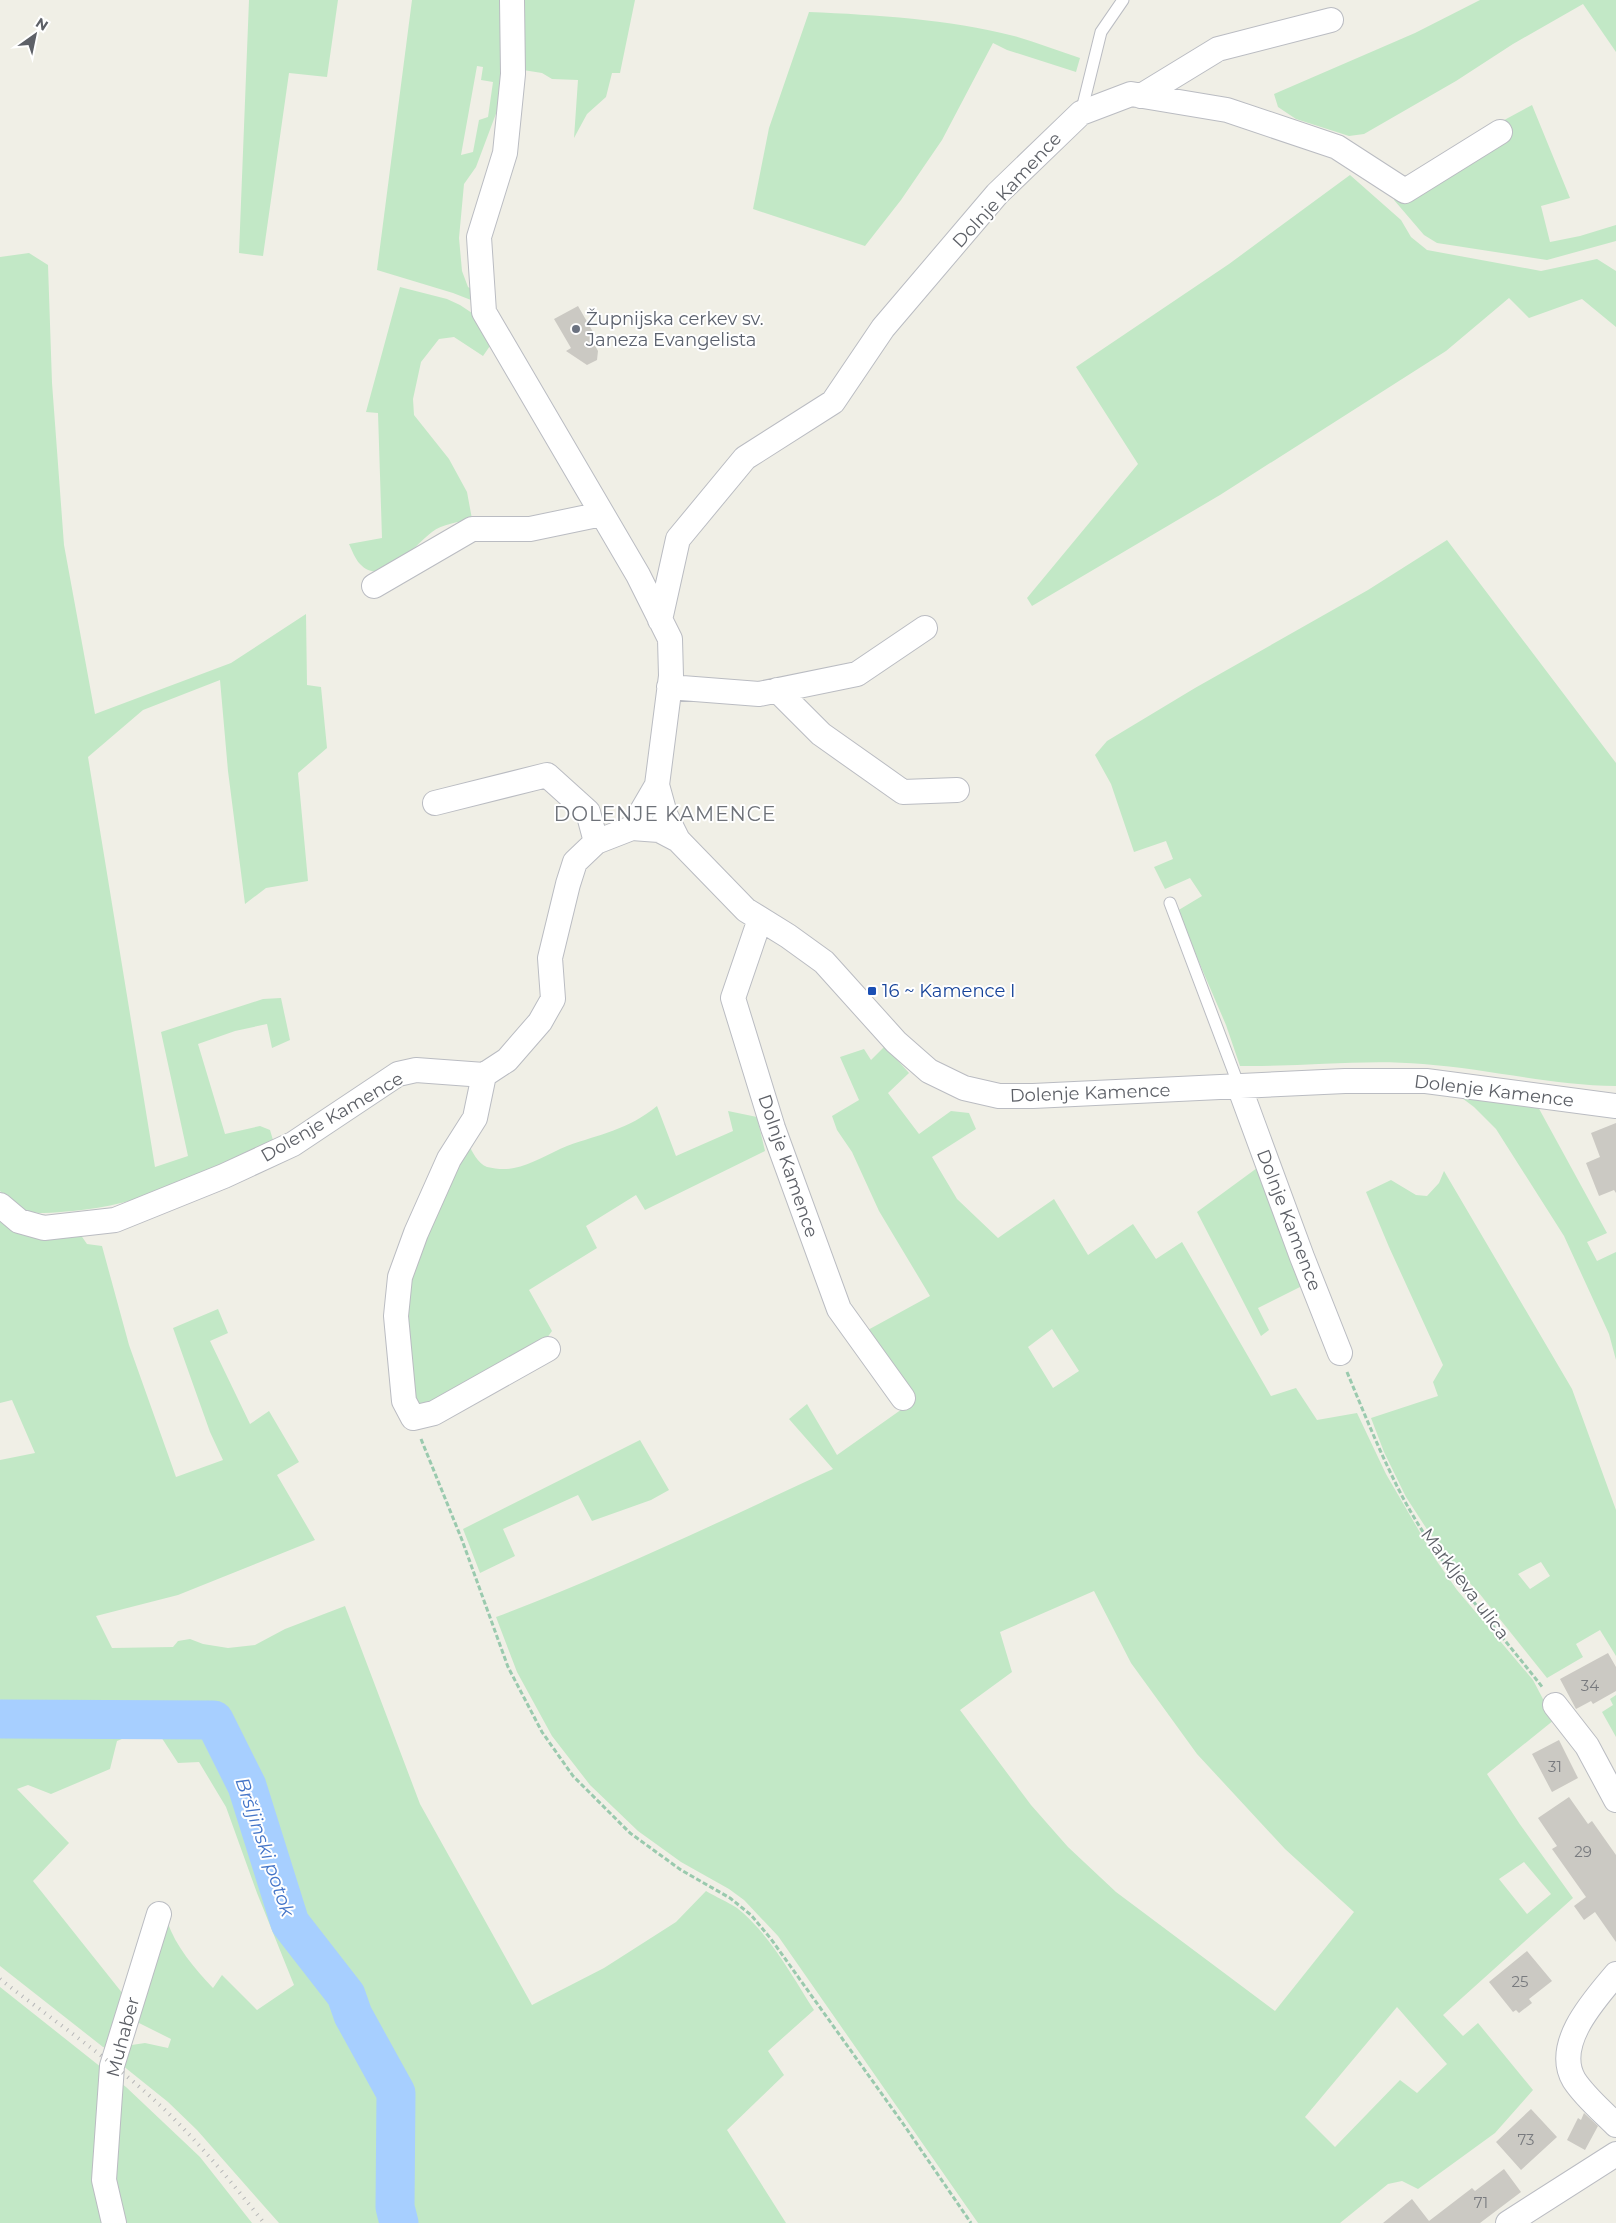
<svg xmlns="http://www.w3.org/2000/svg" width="1616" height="2223" viewBox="0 0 1616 2223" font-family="Montserrat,sans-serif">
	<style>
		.green { fill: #c2e8c6; fill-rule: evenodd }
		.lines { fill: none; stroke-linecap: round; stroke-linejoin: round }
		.river { stroke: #a7cfff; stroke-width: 39 }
		.building { fill: #cbc9c3 }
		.lane-casing { stroke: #babcc2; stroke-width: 13 }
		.street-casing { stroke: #babcc2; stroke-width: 26 }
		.path { stroke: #9acaae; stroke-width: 3; stroke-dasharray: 5 2.5; stroke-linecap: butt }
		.lane { stroke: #fff; stroke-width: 11 }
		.street { stroke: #fff; stroke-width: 24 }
		.rail { stroke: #b6b7b8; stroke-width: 4; stroke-dasharray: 1 6; stroke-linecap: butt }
		.worship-dot { fill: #6b7280; stroke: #fff; stroke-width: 2 }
		.transit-dot { fill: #1a4fb4; stroke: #fff; stroke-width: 2 }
		.labels { text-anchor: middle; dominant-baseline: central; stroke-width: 4; stroke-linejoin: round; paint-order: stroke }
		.number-label { font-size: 15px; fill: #787a7e }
		.street-label { font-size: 18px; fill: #5d6067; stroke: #fff }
		.worship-label { font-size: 18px; fill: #5b616d; stroke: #fff; text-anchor: start }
		.transit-label { font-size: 18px; fill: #164399; stroke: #fff; text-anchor: start }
		.water-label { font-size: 19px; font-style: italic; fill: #4475c8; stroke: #fff }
		.quarter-label { font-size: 20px; letter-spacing: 1px; fill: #6e7279; stroke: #fff }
	</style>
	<rect width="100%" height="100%" fill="#f0efe6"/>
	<path class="green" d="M249,0H338L327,77L289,73L263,256L239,253Z
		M412,0H505L500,103L476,167L464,184L459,238L462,271L468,287L478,293L471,300L453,293L377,270ZM477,66L483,67L481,80L493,82L488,117L479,120L473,152L461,155Z
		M523,0H635L620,73H612L606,97L587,114L574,138L578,80L552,79L542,73L523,70Z
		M1480,0H1616V52L1583,4L1513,44L1456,81L1364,134L1349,136L1296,119L1278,107L1274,94L1415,33Z
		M809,12C877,15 948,19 1014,36C1036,42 1058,51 1080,58L1076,72L1007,50L993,43L942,140L901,200L865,246L753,209L769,128Z
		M1532,105L1570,198L1541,206L1550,242L1580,236L1616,225V241L1547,260L1437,243L1424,235L1394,200L1403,180L1471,138Z
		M1350,175L1401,220L1411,237L1427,250L1541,271L1597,259L1616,271V327L1582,299L1529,318L1509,298L1446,351L1220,495L1032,606L1027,598L1138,464L1076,367L1229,264Z
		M29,253L48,265L52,383L64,545L95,714L231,663L306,614L307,685L321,687L327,748L298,773L308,881L266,888L245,904L228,771L220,680L143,710L88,757L155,1167L188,1156L161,1032L263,999L281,998L290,1040L272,1048L267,1024L235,1031L198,1044L225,1134L260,1126L270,1130L273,1140C207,1174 148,1204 73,1211C58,1212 41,1215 27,1211C16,1209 7,1199 0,1191V257Z
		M400,287L447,299L460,305L487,323L492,343L483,356L454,337L439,339L421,362L413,399L414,415L449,459L467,492L472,519C459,522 442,524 432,532C414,545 383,589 360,564C355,559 352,550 349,544L382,538L378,413L366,412Z
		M1447,540L1616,763V1086C1551,1085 1488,1069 1423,1064C1362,1059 1301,1067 1240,1066L1226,1025L1177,911L1202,896L1190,878L1165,889L1154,867L1173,859L1166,841L1134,852L1111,784L1095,755L1107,741L1195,688L1368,590Z
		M885,1046L909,1073L888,1093L919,1134L951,1111L969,1113L976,1129L932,1157L957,1199L998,1238L1054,1199L1088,1255L1133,1224L1156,1259L1182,1242L1271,1396L1296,1388L1317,1420L1357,1413L1386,1474L1436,1560L1457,1590L1533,1680L1554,1720L1487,1774L1519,1823L1573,1898L1443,2015L1463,2036L1478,2023L1533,2090L1495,2133L1418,2189L1402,2181L1388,2184L1340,2223H978L778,1936L744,1900L729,1889L681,1862L638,1831L590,1785L552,1736L517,1672L496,1617C611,1574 721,1521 833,1469L789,1419L807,1404L837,1455L912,1402L866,1331L930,1296L879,1211L852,1152L837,1130L832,1116L859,1100L840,1057L864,1049L871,1060ZM1052,1329L1079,1371L1053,1388L1028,1347ZM1094,1591L1131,1663L1197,1754L1285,1849L1354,1912L1275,2011L1116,1892L1068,1847L1031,1805L960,1710L1012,1672L1000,1632ZM1524,1862L1551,1894L1527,1914L1499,1879ZM1397,2007L1447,2064L1417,2093L1400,2080L1335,2147L1305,2117Z
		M1454,1092L1537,1105L1607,1233L1587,1242L1597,1261L1616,1252V1360L1609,1334L1564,1236L1496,1129L1474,1107Z
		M657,1106L676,1156L733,1131L728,1111L757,1117L765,1151L645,1210L636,1195L586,1226L597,1248L529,1290L552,1331L544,1342L428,1407L411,1403L406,1275L468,1144C473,1152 477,1163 487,1167C496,1169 505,1170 514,1168C531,1165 550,1153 567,1146C600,1134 628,1130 657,1106Z
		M1257,1168L1304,1285L1258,1308L1269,1330L1261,1336L1197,1212Z
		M1444,1171L1572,1389L1616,1510V1656L1600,1630L1576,1644L1583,1657L1547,1678L1479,1593L1443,1554L1406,1497L1384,1452L1371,1418L1438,1396L1433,1382L1443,1365L1389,1247L1366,1192L1391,1180L1416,1195L1427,1196L1439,1183ZM1541,1562L1550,1576L1530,1589L1518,1574Z
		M0,1220L78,1231L87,1244L102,1246L129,1345L176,1477L223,1460L210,1432L173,1328L218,1309L228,1333L210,1341L250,1424L269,1411L299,1462L277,1475L315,1540L178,1595L96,1616L112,1648L173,1647L178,1641L190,1639L203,1644L228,1648L255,1645L285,1629L345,1606L420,1804L532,2005L604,1968L676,1922L706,1891C716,1897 728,1902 737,1908C770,1934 792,1976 814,2010L768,2051L784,2075L727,2130L786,2223H279L197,2130L168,2102L117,2061L125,2046L145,2043L168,2048L171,2039L137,2022L167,1921C176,1947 194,1968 213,1988L222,1975L257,2010L294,1985L257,1893L226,1807L199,1762L178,1763L154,1726L117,1741L110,1769L51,1794L28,1785L17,1789L69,1843L33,1881L127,1999L110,2049L103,2047L0,1966V1460L35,1453L12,1400L0,1403Z
		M640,1440L669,1490L651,1500L592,1521L578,1495L503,1529L515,1556L480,1573L463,1529Z
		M1616,1695V1737L1602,1712L1613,1705L1610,1699Z
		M0,1987L126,2087L200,2157L252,2223H0Z"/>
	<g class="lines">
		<path class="river" d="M0,1719L214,1720L247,1786L290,1923L346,1995L353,2015L396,2093L395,2207L399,2223"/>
	</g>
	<path class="building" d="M578,306L597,339L593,342L598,351L597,360L587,365L566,351L571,348L554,319Z
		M1616,1123V1193L1614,1190L1599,1196L1586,1163L1600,1157L1591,1133Z
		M1608,1653L1616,1667V1691L1593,1704L1591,1701L1576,1709L1560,1679Z
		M1559,1740L1578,1778L1552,1792L1532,1754Z
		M1569,1797L1588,1824L1592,1821L1616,1855V1942L1595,1912L1584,1920L1574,1906L1586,1897L1552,1849L1557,1846L1538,1818Z
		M1527,1951L1552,1981L1529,1999L1532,2003L1519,2013L1516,2010L1513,2012L1489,1982Z
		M1531,2109L1557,2137L1521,2170L1496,2142Z
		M1584,2113L1598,2126L1585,2150L1567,2140L1578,2118L1581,2120Z
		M1504,2169L1521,2192L1480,2223H1383L1412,2199L1429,2221L1472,2188L1475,2191Z"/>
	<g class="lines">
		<defs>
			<path id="lane" d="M1081,113L1101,32L1123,0
				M1170,903L1239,1086"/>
			<path id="street" d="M512,0L513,74L505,153L479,237L484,312L638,575L670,639L671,676L657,785L665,814L678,840
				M1141,96L1218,49L1331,20
				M374,586L472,529H530L602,514
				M660,620L678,539L745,458L833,402L883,328L997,194L1081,113L1131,94L1227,110L1337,147L1405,191L1500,132
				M669,687L759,694L857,674L925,628
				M777,690L821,734L903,792L957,790
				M435,803L547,775L588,812L596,842
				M632,828L657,785
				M760,919L733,998L773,1128L839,1309L903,1398
				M484,1075L475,1118L449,1159L416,1233L400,1277L396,1316L404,1401L413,1418L434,1413L548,1349
				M1239,1086L1302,1257L1340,1353
				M0,1205L19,1221L44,1228L115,1220L224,1176L293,1144L398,1074L416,1070L484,1075L507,1060L540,1022L553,999L550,958L568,884L575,862L596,842L632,828L659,830L678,840L746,910L788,936L824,962L896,1042L929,1071L964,1088L999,1096H1033L1345,1081H1426L1616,1106
				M1555,1705L1587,1746L1616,1800
				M1616,1974C1595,1999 1553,2044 1574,2080C1585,2097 1602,2111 1616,2125
				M114,2223L104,2180L112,2066L159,1914
				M1508,2223L1616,2154"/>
		</defs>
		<use href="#lane" class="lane-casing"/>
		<use href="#street" class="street-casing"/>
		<path class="path" d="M1347,1372C1364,1413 1381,1455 1401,1494C1438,1565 1494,1625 1543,1688
			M421,1439L462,1540L508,1667L542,1732L573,1776L630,1833L681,1870L730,1898L751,1915L771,1939L904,2125L971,2223"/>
		<use href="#lane" class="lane"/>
		<use href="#street" class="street"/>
		<path class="rail" d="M0,1979C55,2022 116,2063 166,2111C202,2146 233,2184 264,2223"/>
	</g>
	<circle class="worship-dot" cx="576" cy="329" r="5"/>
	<rect class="transit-dot" x="867" y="986" width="10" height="10" rx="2.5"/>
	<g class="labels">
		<g class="number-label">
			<text x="1590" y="1685">34</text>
			<text x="1555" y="1766">31</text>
			<text x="1583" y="1851">29</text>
			<text x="1520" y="1981">25</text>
			<text x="1526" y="2139">73</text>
			<text x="1481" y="2202">71</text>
		</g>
		<g class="street-label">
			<text transform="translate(1007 190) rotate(-47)">Dolnje Kamence</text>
			<text transform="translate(1494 1091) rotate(7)">Dolenje Kamence</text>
			<text transform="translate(1090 1093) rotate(-2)">Dolenje Kamence</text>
			<text transform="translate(332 1117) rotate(-30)">Dolenje Kamence</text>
			<text transform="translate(788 1166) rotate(71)">Dolnje Kamence</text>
			<text transform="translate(1289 1220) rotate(69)">Dolnje Kamence</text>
			<text transform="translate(1465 1584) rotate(53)">Markljeva ulica</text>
			<text transform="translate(123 2037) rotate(-75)">Muhaber</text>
		</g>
		<g class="worship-label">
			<text x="586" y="319">Župnijska cerkev sv.<tspan x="586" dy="21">Janeza Evangelista</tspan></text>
		</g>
		<g class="transit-label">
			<text x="882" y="991">16 ~ Kamence I</text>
		</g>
		<g class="water-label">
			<text transform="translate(265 1847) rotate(71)">Bršljinski potok</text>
		</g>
		<g class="quarter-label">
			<text x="665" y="814">DOLENJE KAMENCE</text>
		</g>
	</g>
	<g transform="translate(35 35) rotate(33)" stroke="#ffffff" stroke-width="4" paint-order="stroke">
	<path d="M0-4L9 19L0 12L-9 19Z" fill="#5d6067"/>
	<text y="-8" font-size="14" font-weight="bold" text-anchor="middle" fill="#5d6067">N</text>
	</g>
</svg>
